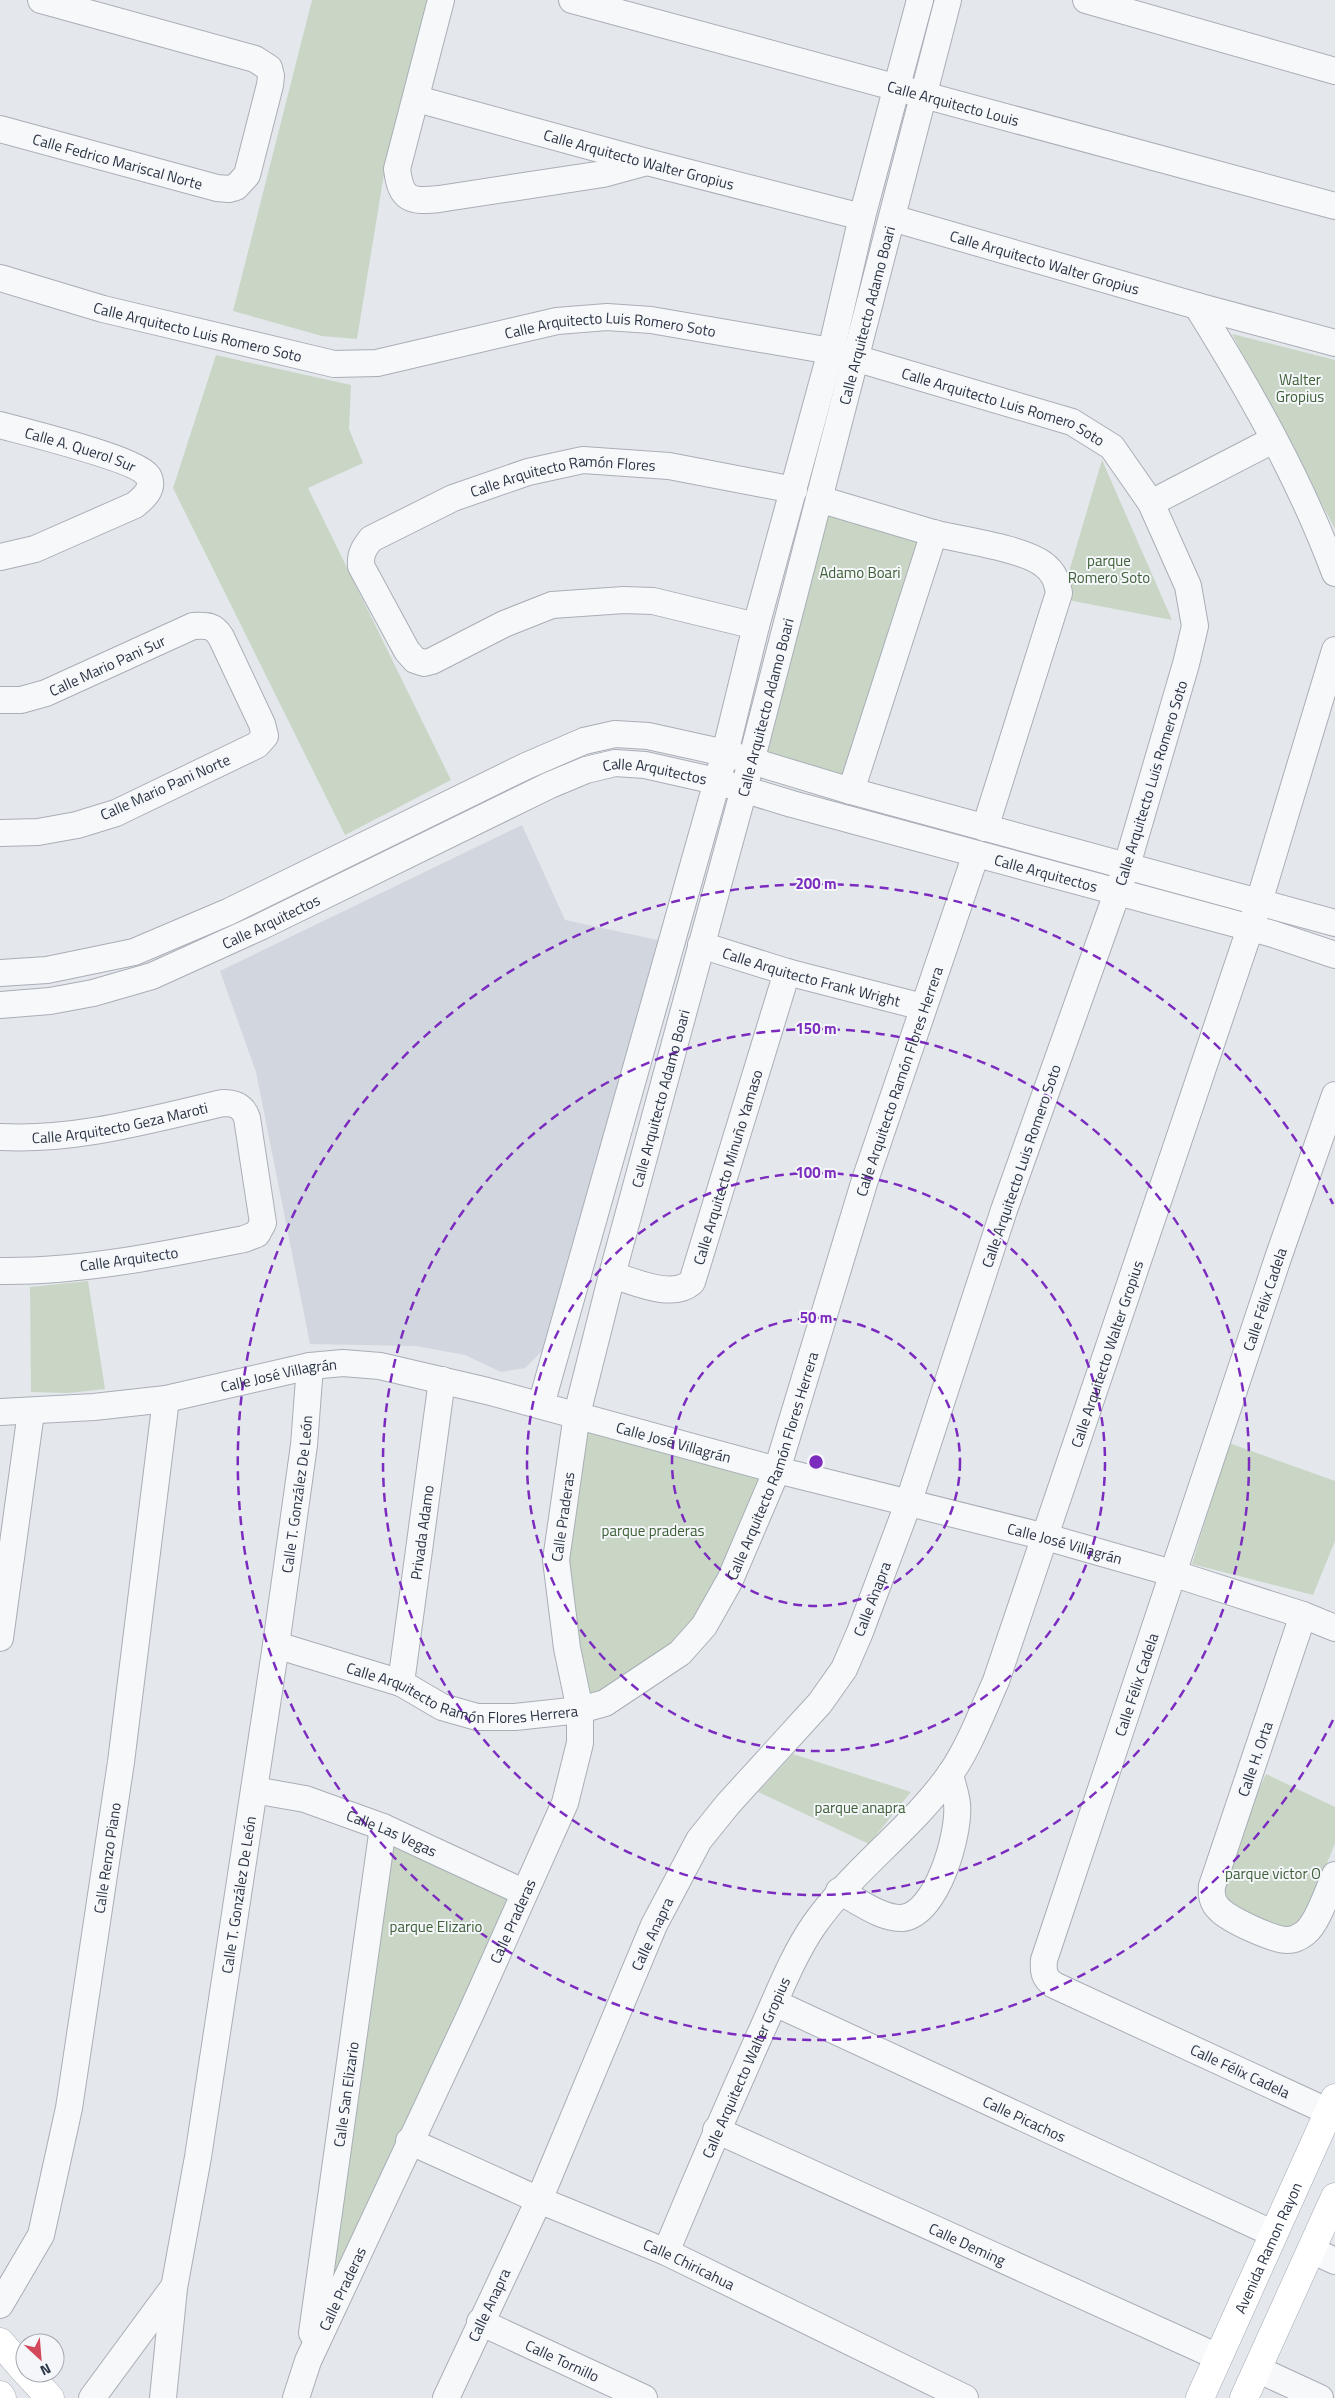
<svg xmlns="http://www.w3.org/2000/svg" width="1335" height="2398" viewBox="0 0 1335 2398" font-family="'Titillium Web',sans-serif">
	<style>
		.built { fill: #d2d6de }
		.green { fill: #c9d6c5 }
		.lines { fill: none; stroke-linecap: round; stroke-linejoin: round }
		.minor-casing { stroke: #a9aeb7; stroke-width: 28 }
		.major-casing { stroke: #a3abb8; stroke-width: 29 }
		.minor { stroke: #f7f8fa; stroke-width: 26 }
		.major { stroke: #fff; stroke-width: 28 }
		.ring { fill: none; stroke: #7b2cbf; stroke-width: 2.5; stroke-dasharray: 9 6 }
		.labels { text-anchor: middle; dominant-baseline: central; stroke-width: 4; stroke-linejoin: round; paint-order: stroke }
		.street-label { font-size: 15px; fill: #2b3445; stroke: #f4f6f9 }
		.park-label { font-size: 15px; fill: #3f6138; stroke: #f4f6f9 }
		.centre { fill: #7b2cbf; stroke: #f4f6f9; stroke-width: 2.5 }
		.ring-label { font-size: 15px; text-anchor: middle; font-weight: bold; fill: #7b2cbf; stroke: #f4f6f9; stroke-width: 4; stroke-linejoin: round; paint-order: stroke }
	</style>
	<rect width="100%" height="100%" fill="#e4e7ec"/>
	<path class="built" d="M522,825L565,920L658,940L548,1345L525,1368L501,1372L465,1355L416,1346L310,1344L256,1072L220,971Z"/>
	<path class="green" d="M312,0H428L385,168L357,339L322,336L233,311Z
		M1232,334L1335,360V529Z
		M216,355L351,385L349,429L363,463L308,488L451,780L345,835L173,488Z
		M1102,460L1172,620L1073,601L1063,592Z
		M819,499L934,533L851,791L751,762Z
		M88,1281L105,1389L69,1393L31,1392L30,1287Z
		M577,1414L777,1470L704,1626L580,1710L560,1603Z
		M1229,1443L1335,1481V1541L1313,1595L1192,1564Z
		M793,1754L911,1792L869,1844L758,1792Z
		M1266,1774L1335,1807V1843L1298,1938L1211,1895Z
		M383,1827L523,1892L308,2361Z"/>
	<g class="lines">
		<defs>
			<g id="minor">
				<path d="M441,0L397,169C401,200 410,202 439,199L603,174L647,162"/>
				<path id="s1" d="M572,0L1335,206"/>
				<path d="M1086,0L1335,71"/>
				<path id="s2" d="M417,99L647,162L862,217"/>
				<path id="s3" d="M0,129L217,188L229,189L236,187L247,175L270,85L271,76L269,68L255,59L41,0"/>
				<path id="s4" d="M892,218L1197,306C1250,391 1300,479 1335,573"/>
				<path id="s5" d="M0,278L103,309L334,364L377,363L557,321L607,317L651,320L831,351L1072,422L1112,447L1151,503L1188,586L1195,626L1186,664L1127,865L1004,1210L908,1504L860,1632L844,1669L820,1703L728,1804L699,1840L654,1925L539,2200L446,2398"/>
				<path d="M1197,306L1335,343"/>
				<path id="s6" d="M0,425C25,432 137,459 148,476C155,489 143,498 135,505L35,549L0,557"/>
				<path d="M819,499C857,510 895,522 933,533C961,540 1022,548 1043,564C1054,572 1057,581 1059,593L985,828"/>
				<path d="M1151,503L1273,440"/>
				<path id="s7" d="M756,626L653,601L624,600L552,605L504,624L432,661L424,663L415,660L407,651L361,566C360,554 364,548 371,539L453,498L528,472L583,460L669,466L794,490"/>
				<path id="s8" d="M0,700H21L46,693L193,626C206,625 214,625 221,637L262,724L265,736L257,745L116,813L77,825L38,832L0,833"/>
				<path d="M851,791L934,533"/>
				<path id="s9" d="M701,945L787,972L923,1007"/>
				<path d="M0,973L47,970L134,952L228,912L526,766L584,741L615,734L648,736L725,753L851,791L1335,923"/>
				<path id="s10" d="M0,1005L50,1001L93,993L152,976L260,927L550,785L586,770L615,763L645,765L716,781L792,804L1273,934L1335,955"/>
				<path id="s11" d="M0,1137C76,1141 149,1120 223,1103C235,1103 243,1106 247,1118L263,1223L257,1234L244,1239C164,1255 82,1272 0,1271"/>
				<path id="s12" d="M612,1275C634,1281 672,1300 692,1282L787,972"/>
				<path d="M541,1405L725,753L756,626L831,351L862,217L920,0"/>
				<path id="s13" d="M0,1412L94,1407L166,1399L310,1366L343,1363L380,1366L487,1391L777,1470L1046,1537L1172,1573L1303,1615L1335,1628"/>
				<path d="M1303,1615L1212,1886C1211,1895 1213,1904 1220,1910C1230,1920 1273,1940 1287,1940C1293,1940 1300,1937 1305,1933C1318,1923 1328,1890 1335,1875"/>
				<path d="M0,1638L31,1412"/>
				<path id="s14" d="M276,1645L401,1683L442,1707L477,1717H515L580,1710L605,1703L680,1653L704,1626L730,1580L777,1470L864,1183L976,854"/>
				<path id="s15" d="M401,1683L442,1380"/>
				<path id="s16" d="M254,1790L305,1799L383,1827L523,1892"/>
				<path d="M839,1891C857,1900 881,1919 902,1918C937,1915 960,1833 957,1804C956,1794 952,1784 950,1774"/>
				<path id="s17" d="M775,2003L1274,2234"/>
				<path id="s18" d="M1329,2112L1054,1985C1044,1978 1043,1972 1044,1960L1278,1258L1335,1095"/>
				<path id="s19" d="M716,2130L1218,2357"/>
				<path id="s20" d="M409,2141L539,2200L666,2252L965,2398"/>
				<path d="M1311,2250L1335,2261"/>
				<path id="s21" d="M666,2252C697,2177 729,2103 762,2030C778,1995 792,1957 814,1925C854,1868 912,1829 951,1773C970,1745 982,1712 996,1681L1259,902L1335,650"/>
				<path id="s22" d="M0,2305L41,2235L69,2108L121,1762L166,1399"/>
				<path id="s23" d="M480,2322L644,2398"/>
				<path id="s24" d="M312,2333L383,1827"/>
				<path d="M1257,2369L1320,2398"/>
				<path d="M92,2398L173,2288"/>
				<path id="s25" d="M163,2398L174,2288L198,2157L276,1645L304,1445L310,1366"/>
				<path id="s26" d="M296,2398L308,2361L471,2013L565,1803L580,1743V1710L567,1648L556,1560L577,1414L612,1275L744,789L948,0"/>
			</g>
			<g id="major">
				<path d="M0,2342L25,2371"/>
				<path d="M27,2373L50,2398"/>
				<path d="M0,2395L2,2398"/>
				<path id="s27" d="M1200,2398L1335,2098"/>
				<path d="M1244,2398L1335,2197"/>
			</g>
		</defs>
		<use href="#minor" class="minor-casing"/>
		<use href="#major" class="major-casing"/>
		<use href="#minor" class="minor"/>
		<use href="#major" class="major"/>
	</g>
	<g class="ring">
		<circle cx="816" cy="1462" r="144"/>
		<circle cx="816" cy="1462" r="289"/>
		<circle cx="816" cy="1462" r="433"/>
		<path d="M1333 1720A578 578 0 1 1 1333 1204"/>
	</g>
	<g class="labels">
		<g class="street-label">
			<text stroke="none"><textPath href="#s1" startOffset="395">Calle Arquitecto Louis</textPath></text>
			<text stroke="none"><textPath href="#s2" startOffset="230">Calle Arquitecto Walter Gropius</textPath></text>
			<text stroke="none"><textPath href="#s3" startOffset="122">Calle Fedrico Mariscal Norte</textPath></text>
			<text stroke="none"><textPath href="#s4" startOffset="159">Calle Arquitecto Walter Gropius</textPath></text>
			<text stroke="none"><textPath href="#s26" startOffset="2184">Calle Arquitecto Adamo Boari</textPath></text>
			<text stroke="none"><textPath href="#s5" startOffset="205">Calle Arquitecto Luis Romero Soto</textPath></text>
			<text stroke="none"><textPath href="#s5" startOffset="626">Calle Arquitecto Luis Romero Soto</textPath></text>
			<text stroke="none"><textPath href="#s5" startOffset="1031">Calle Arquitecto Luis Romero Soto</textPath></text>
			<text stroke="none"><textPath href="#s6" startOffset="84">Calle A. Querol Sur</textPath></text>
			<text stroke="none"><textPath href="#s7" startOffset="701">Calle Arquitecto Ramón Flores</textPath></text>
			<text stroke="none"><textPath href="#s8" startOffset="114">Calle Mario Pani Sur</textPath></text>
			<text stroke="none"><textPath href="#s26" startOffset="1779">Calle Arquitecto Adamo Boari</textPath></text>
			<text stroke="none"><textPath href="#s10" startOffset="706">Calle Arquitectos</textPath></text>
			<text transform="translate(1151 783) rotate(-73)">Calle Arquitecto Luis Romero Soto</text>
			<text transform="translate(165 787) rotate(-24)">Calle Mario Pani Norte</text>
			<text stroke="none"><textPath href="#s10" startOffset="1111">Calle Arquitectos</textPath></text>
			<text stroke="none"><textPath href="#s10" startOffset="286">Calle Arquitectos</textPath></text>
			<text stroke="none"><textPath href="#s9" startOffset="115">Calle Arquitecto Frank Wright</textPath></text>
			<text stroke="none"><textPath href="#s14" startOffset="1050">Calle Arquitecto Ramón Flores Herrera</textPath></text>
			<text stroke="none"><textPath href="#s26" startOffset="1374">Calle Arquitecto Adamo Boari</textPath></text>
			<text stroke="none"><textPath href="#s11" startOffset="121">Calle Arquitecto Geza Maroti</textPath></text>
			<text transform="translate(1021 1166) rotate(-71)">Calle Arquitecto Luis Romero Soto</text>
			<text stroke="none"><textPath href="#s12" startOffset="204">Calle Arquitecto Minuño Yamaso</textPath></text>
			<text transform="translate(129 1259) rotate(-8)">Calle Arquitecto</text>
			<text stroke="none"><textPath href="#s18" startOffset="1028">Calle Félix Cadela</textPath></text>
			<text stroke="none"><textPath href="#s21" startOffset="1012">Calle Arquitecto Walter Gropius</textPath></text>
			<text stroke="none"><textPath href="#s13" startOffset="282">Calle José Villagrán</textPath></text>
			<text stroke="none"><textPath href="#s13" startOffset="688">Calle José Villagrán</textPath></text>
			<text stroke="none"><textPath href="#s14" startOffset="645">Calle Arquitecto Ramón Flores Herrera</textPath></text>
			<text stroke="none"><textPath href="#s25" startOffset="914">Calle T. González De León</textPath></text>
			<text stroke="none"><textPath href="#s26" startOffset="944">Calle Praderas</textPath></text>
			<text stroke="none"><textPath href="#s15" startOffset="152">Privada Adamo</textPath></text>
			<text stroke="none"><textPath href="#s13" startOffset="1092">Calle José Villagrán</textPath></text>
			<text transform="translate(872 1599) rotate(-69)">Calle Anapra</text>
			<text stroke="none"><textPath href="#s18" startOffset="622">Calle Félix Cadela</textPath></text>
			<text stroke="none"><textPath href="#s14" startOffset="195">Calle Arquitecto Ramón Flores Herrera</textPath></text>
			<text transform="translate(1255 1759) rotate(-71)">Calle H. Orta</text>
			<text stroke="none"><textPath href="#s16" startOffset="145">Calle Las Vegas</textPath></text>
			<text stroke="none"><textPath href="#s22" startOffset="464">Calle Renzo Piano</textPath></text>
			<text stroke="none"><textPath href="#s25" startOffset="509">Calle T. González De León</textPath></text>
			<text stroke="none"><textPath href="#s26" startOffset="524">Calle Praderas</textPath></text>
			<text transform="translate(652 1934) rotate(-65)">Calle Anapra</text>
			<text stroke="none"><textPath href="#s21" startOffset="201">Calle Arquitecto Walter Gropius</textPath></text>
			<text transform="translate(1240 2071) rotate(25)">Calle Félix Cadela</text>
			<text stroke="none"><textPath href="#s24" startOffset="241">Calle San Elizario</textPath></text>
			<text stroke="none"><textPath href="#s17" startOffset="275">Calle Picachos</textPath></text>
			<text stroke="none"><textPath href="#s19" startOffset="276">Calle Deming</textPath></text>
			<text stroke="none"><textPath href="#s27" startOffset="165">Avenida Ramon Rayon</textPath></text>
			<text stroke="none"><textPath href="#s20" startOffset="306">Calle Chiricahua</textPath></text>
			<text stroke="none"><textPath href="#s26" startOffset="119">Calle Praderas</textPath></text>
			<text transform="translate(489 2305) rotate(-65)">Calle Anapra</text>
			<text stroke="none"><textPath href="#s23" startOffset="91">Calle Tornillo</textPath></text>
		</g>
		<g class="park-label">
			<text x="1300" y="379">Walter<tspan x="1300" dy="17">Gropius</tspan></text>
			<text x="1109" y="560">parque<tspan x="1109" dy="17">Romero Soto</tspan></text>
			<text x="860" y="572">Adamo Boari</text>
			<text x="653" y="1530">parque praderas</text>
			<text x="860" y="1807">parque anapra</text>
			<text x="1273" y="1873">parque victor O</text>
			<text x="436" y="1926">parque Elizario</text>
		</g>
	</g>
	<circle cx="816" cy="1462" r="8" class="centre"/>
	<g class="ring-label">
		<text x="816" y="889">200 m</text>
		<text x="816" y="1034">150 m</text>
		<text x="816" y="1178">100 m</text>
		<text x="816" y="1323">50 m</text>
	</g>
	<g transform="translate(40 2358) rotate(154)"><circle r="24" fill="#f4f6f9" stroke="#a4a8b1"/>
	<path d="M0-4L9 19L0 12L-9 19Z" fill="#d1495b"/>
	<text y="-8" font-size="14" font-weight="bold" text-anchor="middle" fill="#2b3445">N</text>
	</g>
</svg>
